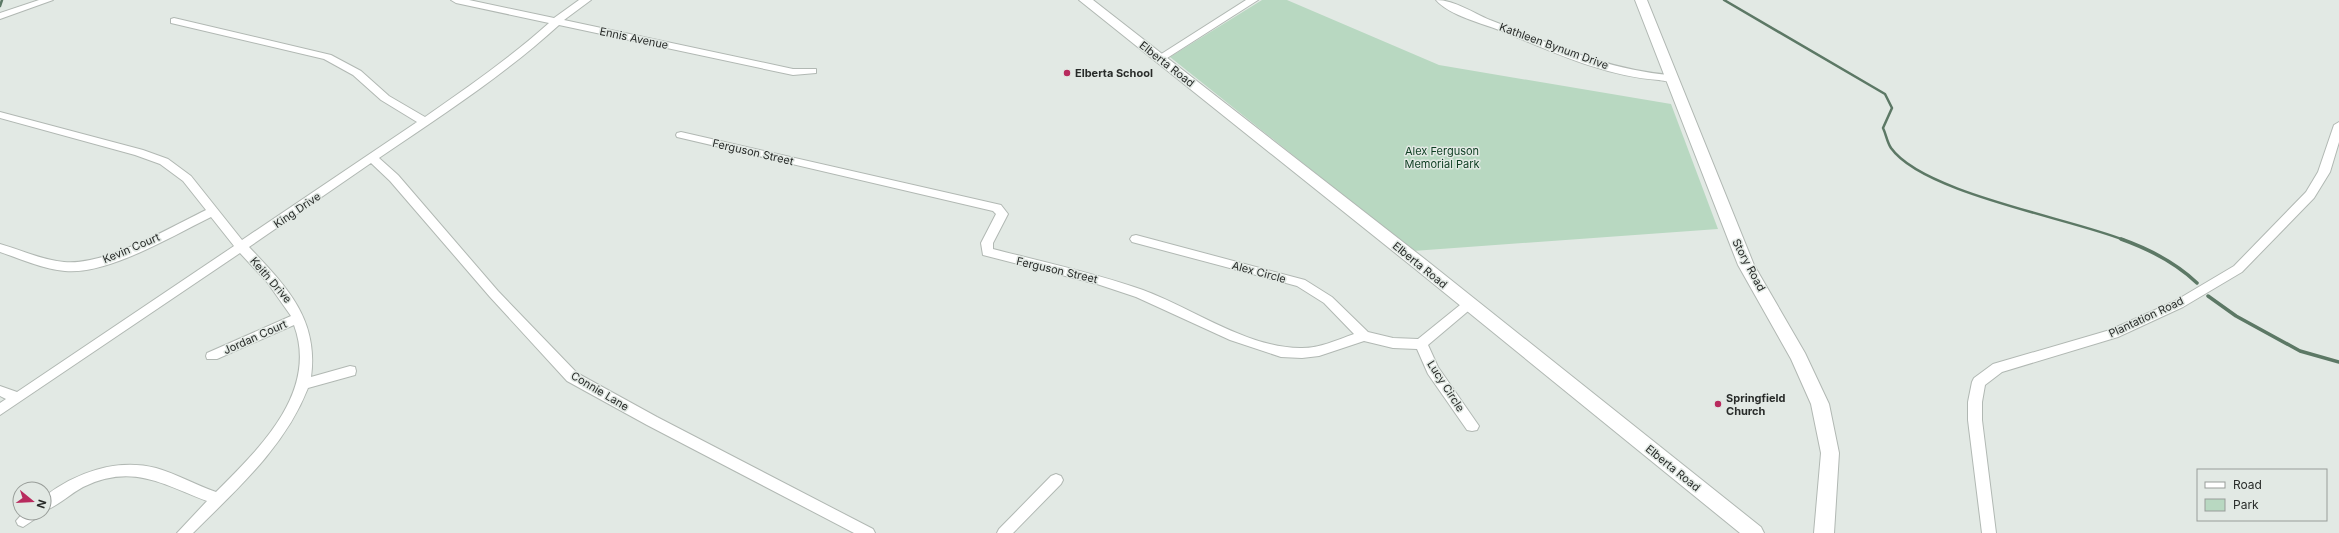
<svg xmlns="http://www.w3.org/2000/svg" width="2339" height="533" viewBox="0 0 2339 533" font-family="Inter,sans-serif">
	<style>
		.green { fill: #b8d8c1 }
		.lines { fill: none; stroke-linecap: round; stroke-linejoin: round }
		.stream-far1 { stroke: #5c7865; stroke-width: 2.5 }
		.stream { stroke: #5c7865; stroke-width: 3.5 }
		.street-casing { stroke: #b1b8b3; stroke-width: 2 }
		.secondary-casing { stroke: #b1b8b3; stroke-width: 2 }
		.street { fill: #fff; fill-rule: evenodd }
		.secondary { fill: #fff; fill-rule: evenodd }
		.poi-dot { fill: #b82b5e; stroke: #e2e9e4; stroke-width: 1.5 }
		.labels { text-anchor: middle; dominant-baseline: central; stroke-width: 3; stroke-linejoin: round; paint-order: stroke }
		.street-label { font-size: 11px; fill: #282b29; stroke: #e2e9e4 }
		.poi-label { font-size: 11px; font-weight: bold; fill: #282b29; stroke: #e2e9e4; text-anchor: start }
		.park-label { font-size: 11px; fill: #0e3d22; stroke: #e2e9e4 }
	</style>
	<rect width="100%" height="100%" fill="#e2e9e4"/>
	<path class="green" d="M1262,0H1287L1439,65L1671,104L1718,229L1413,251L1170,57Z"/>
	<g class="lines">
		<path class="stream-far1" d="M1724,0L1885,94L1892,108L1883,128C1886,134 1887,142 1891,148C1923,193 2069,218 2124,240
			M0,6L2,0"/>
		<path class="stream" d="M2121,239C2149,249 2175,262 2197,283
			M2208,296L2236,316L2300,351L2339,362"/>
		<defs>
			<path id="street" d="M39,0H53L0,19V13Z
				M451,0H469L554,18L579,0H591L564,20L793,69H816V73L793,75L559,25C503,76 441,116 379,158L398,175L498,291L577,373L657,417L873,529L875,533H854L647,425L567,381L490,297L390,181L371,163L249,247C286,286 319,319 311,377L350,366L355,367L356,371L355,375L308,388C285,447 237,489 193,533H177L207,501C162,484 132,463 83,487C70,494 58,506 44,511V497C75,473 116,458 156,468C177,474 196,485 216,492C259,449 319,392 294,325L217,359H207L206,356L207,353L291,316L267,282L240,253L0,415V403L6,399L0,396V386L17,392L234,246L211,217C172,236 108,275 65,271C42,269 21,259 0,252V244C21,250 42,260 64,262C105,266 169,228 206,210L183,181L160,164L135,155L0,118V112L143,150L168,159L191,176L242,240L417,122L381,100L353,75L324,59L171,23V19L174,18L331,55L361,71L389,96L425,117C468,87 510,58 549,23L456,3Z
				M1246,0H1258L1164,60L1160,61L1155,58Z
				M1436,0C1455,0 1473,13 1490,20C1550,43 1606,70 1671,75L1676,78C1672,83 1665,81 1659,80C1604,76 1553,52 1502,31C1484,24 1448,15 1436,0Z
				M2339,122V142L2330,172L2314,198L2242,272L2183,307L2118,337L2002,372L1985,385L1982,402V420L1996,533H1982L1968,420V402L1972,382L1974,378L1993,364L2110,330L2175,301L2234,266L2306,192L2318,172L2334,125Z
				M681,132L1001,205L1008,214L993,243V249C1043,262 1094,273 1143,290C1192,308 1249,349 1302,348C1320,348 1337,340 1354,334L1324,303L1297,286L1132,242L1130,239L1132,236L1136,235L1305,280L1332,297L1368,332L1393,338L1418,339L1465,301H1473L1475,304L1473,307L1428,345L1438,367L1479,426L1477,430L1472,431L1467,430L1428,374L1417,349L1393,348L1364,341L1319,356L1302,358L1281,357L1230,340L1136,297L1097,284L983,255L981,243L996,214L993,211L677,137L676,135L677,133Z
				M1056,474L1061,476L1063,480L1061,484L1013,533H997L999,529L1051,476Z
				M23,513H40L38,517L23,527L18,525L16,521Z"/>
			<path id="secondary" d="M1079,0H1093L1426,260L1761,527L1764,533H1740L1414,268Z
				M1635,0H1647L1754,265L1805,353L1829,404L1839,453L1834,533H1814L1821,453L1811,404L1791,359L1738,265Z"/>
		</defs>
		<use href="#street" class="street-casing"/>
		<use href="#secondary" class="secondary-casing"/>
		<use href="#street" class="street"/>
		<use href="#secondary" class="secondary"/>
	</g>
	<g class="poi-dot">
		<circle cx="1067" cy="73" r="4"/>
		<circle cx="1718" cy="404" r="4"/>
	</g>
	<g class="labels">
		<g class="street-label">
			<text transform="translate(634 38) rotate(12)">Ennis Avenue</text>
			<text transform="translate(1554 46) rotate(20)">Kathleen Bynum Drive</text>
			<text transform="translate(1167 64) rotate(38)">Elberta Road</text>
			<text transform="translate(753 152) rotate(13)">Ferguson Street</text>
			<text transform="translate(297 210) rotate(-34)">King Drive</text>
			<text transform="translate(131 248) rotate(-23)">Kevin Court</text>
			<text transform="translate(1420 265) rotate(39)">Elberta Road</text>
			<text transform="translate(1749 265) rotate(62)">Story Road</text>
			<text transform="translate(1057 270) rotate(13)">Ferguson Street</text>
			<text transform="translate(1259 272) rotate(15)">Alex Circle</text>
			<text transform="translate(271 280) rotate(49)">Keith Drive</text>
			<text transform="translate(2146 317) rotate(-25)">Plantation Road</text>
			<text transform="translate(255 337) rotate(-24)">Jordan Court</text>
			<text transform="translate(1446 386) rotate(57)">Lucy Circle</text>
			<text transform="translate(600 391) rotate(31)">Connie Lane</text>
			<text transform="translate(1673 468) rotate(39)">Elberta Road</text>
		</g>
		<g class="poi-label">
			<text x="1075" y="73">Elberta School</text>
			<text x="1726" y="398">Springfield<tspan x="1726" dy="13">Church</tspan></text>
		</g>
		<g class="park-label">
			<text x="1442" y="151">Alex Ferguson<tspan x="1442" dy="13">Memorial Park</tspan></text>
		</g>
	</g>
	<rect x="2197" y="469" width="130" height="52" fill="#e2e9e4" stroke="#989d99"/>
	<rect x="2205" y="482" width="20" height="6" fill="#ffffff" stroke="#989d99"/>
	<text x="2233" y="489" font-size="12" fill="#282b29">Road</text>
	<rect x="2205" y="499" width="20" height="12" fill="#b8d8c1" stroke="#989d99"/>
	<text x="2233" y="509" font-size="12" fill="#282b29">Park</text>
	<g transform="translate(32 501) rotate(108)"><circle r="19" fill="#e2e9e4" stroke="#989d99"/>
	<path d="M0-3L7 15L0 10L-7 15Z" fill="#b82b5e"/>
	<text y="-6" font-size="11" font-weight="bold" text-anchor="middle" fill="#282b29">N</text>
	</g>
</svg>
